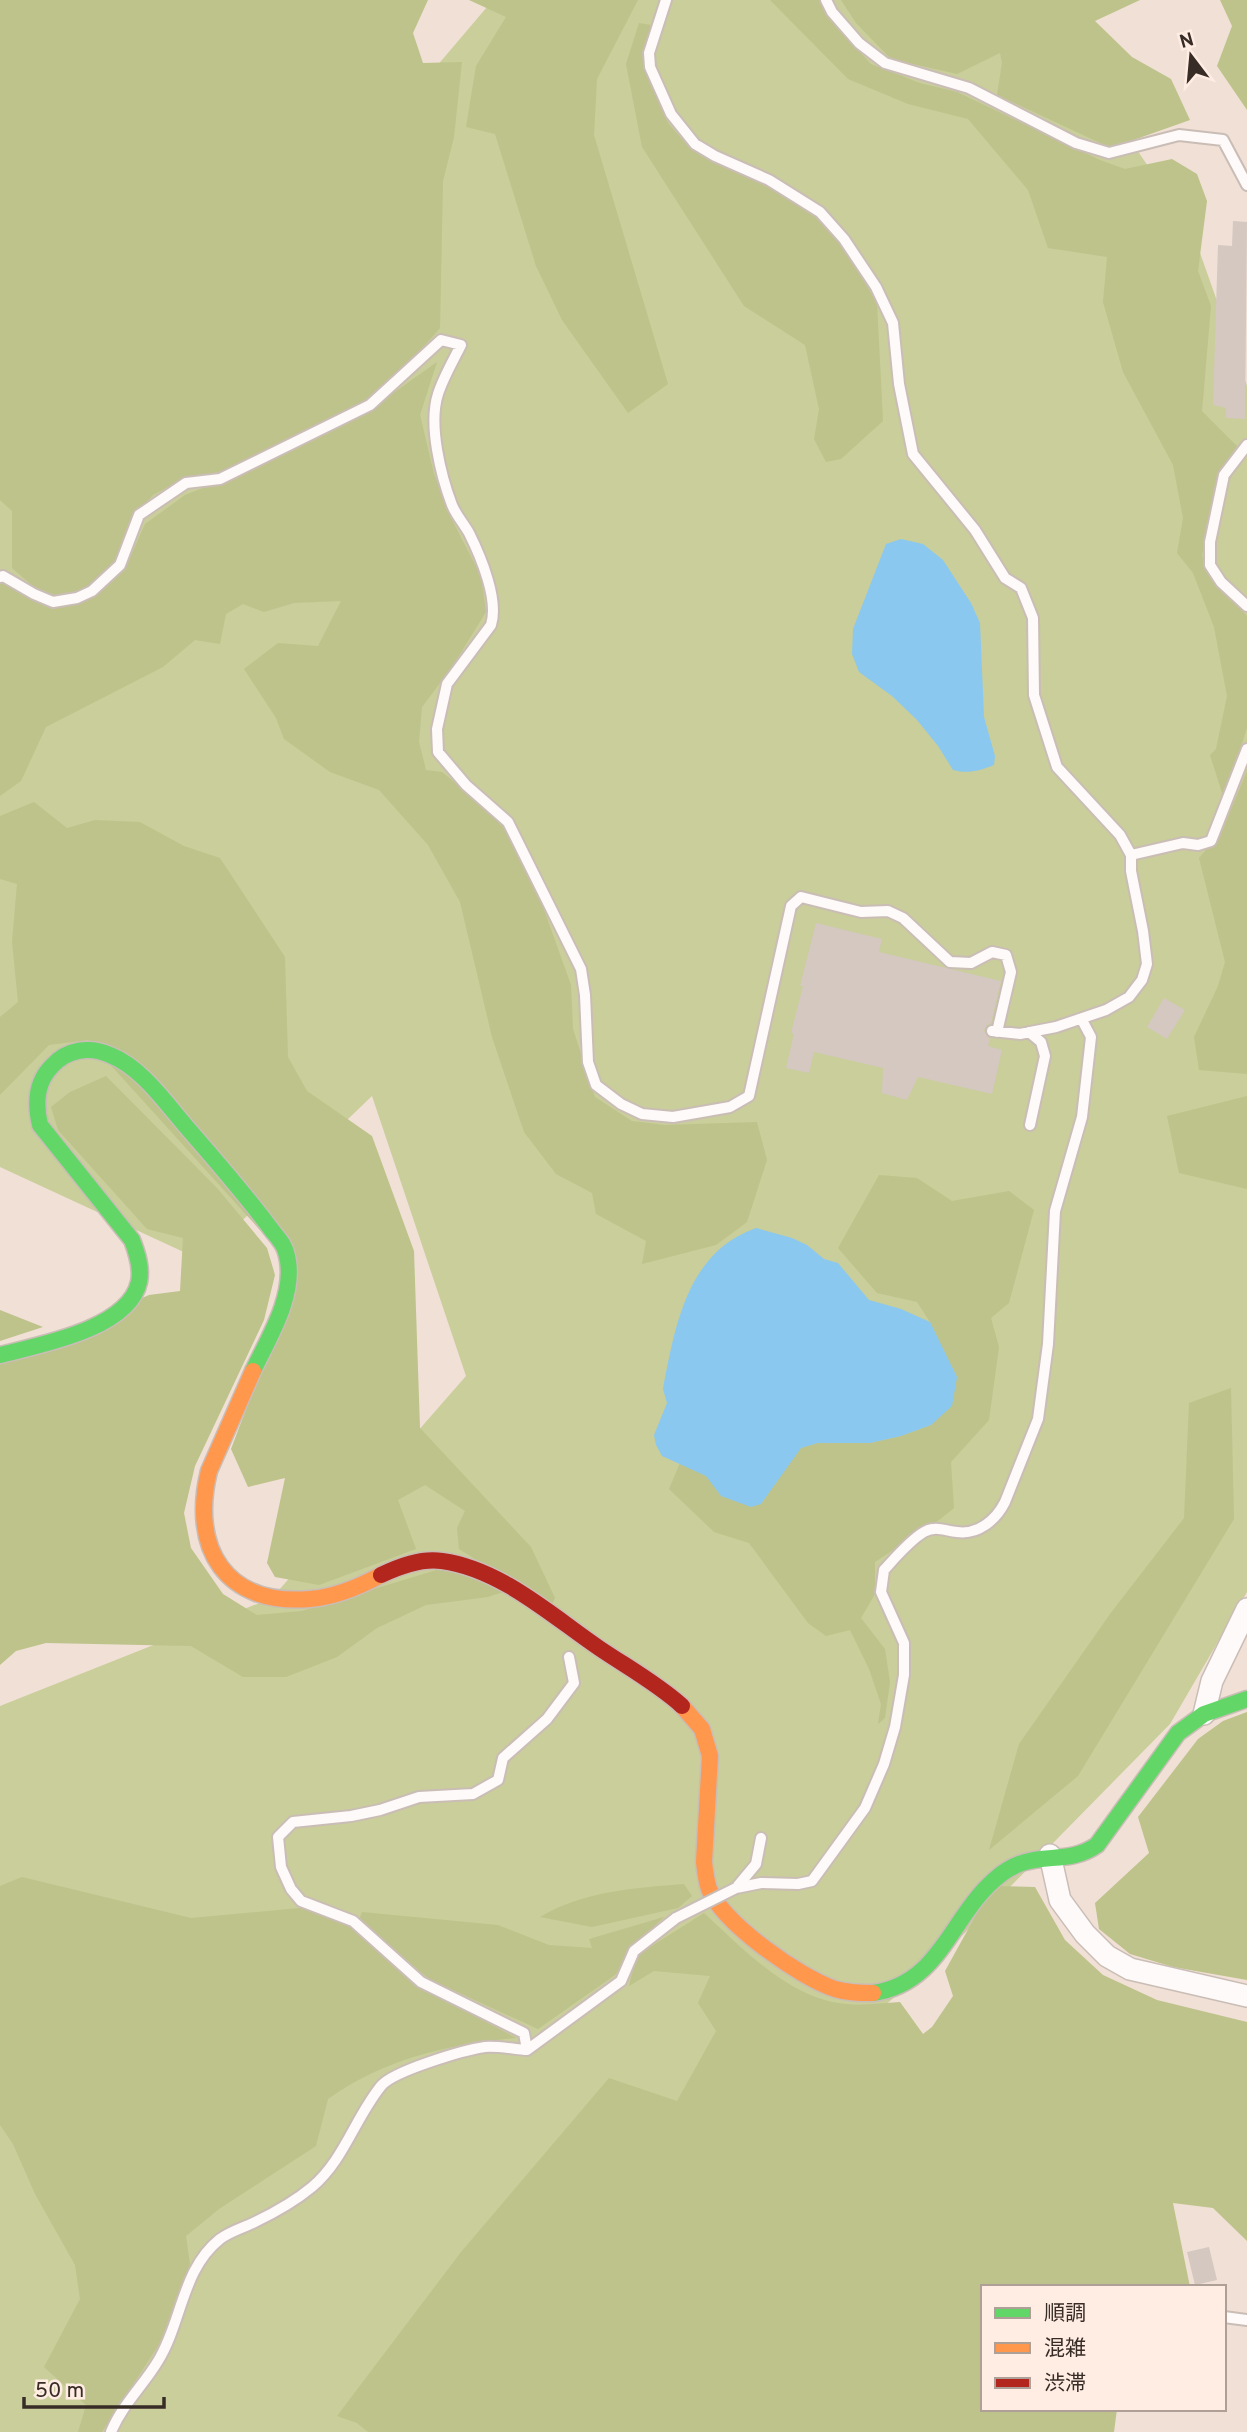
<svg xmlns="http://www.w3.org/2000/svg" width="1247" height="2432" viewBox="0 0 1247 2432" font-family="Overpass,'Noto Sans JP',sans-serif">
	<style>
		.green { fill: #c9ce9a }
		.forest { fill: #bdc38a }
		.water { fill: #8ac8f0 }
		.building { fill: #d4c8c0 }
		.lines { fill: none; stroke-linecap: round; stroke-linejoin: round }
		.lane-casing { stroke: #cabdb6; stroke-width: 14 }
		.street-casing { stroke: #cabdb6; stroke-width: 24 }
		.fast-casing { stroke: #cabdb6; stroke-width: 19 }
		.slow-casing { stroke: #cabdb6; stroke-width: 19 }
		.jam-casing { stroke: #cabdb6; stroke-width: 19 }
		.lane { stroke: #fdfaf9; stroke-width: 10 }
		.street { stroke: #fdfaf9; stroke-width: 21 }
		.fast { stroke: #63d668; stroke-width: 16 }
		.slow { stroke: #ff974d; stroke-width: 16 }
		.jam { stroke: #b3261e; stroke-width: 16 }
		.lane-bridge-casing { stroke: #cabdb6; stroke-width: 14; stroke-linecap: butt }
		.lane-bridge { stroke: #fdfaf9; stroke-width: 10 }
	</style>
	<rect width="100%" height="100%" fill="#f0e0d6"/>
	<path class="green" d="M493,0H1036L1193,233L1247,386V1592L1170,1724L941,1957L390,2432H0V1706L272,1598L466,1376L372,1096L201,1260L0,1167V407L322,201Z"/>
	<path class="forest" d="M0,0H428L413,33L423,63L462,62L454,137L443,181L440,328L411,361L369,402L223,472L189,476L153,495L129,522L119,563L97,586L71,596L42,594L12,568V511L0,500Z
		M469,0H638L597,79L594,135L668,384L628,413L562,320L536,266L495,134L466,127L476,66L506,17Z
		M770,0H820L838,28L871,64L920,83L957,92L1100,160L1125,169L1172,159L1197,174L1207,201L1198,271L1211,306L1202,411L1237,446L1219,472L1202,556L1215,580L1247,616V728L1224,799L1210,755L1216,749L1227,696L1214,627L1193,573L1177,553L1183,518L1173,465L1123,372L1103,302L1107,257L1048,248L1028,190L968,119L908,104L848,79Z
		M841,0H1140L1095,21L1132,57L1171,79L1190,120L1111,148L997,95L1002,63L1000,53L957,74L891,59L856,23Z
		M1220,0H1247V110L1217,66L1232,26Z
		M639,23L651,25L644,53L647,73L668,123L689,147L715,162L770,182L820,215L842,244L877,303L883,421L841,459L826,462L814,439L819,409L805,345L744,306L642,147L626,64Z
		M437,362L420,415L434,474L451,518L481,576L486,612L452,667L422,707L419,742L426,770L442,772L504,822L528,865L571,985L573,1029L595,1097L632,1121L665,1125L757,1122L767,1160L747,1222L716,1245L642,1264L646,1241L596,1214L592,1193L556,1174L524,1132L492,1037L460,902L428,845L379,790L330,772L284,739L276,718L244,669L278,643L318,646L341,601L294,603L264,612L243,604L226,614L220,644L195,640L163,667L46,727L21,781L0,796V581L47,607L81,601L126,567L145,524L185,495L238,474L368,411Z
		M1247,771V1074L1199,1070L1194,1037L1218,986L1225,962L1199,858L1222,831Z
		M34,802L67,828L95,820L140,822L184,846L220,858L285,957L288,1057L307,1091L372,1136L414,1251L420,1428L531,1547L555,1598L551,1606L459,1549L457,1528L465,1511L425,1485L398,1500L416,1549L319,1585L275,1577L267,1563L285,1478L248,1487L231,1449L298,1272L88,1040L49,1045L0,1095V1017L18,1002L12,942L17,884L0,879V816Z
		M106,1076L217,1188L267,1248L275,1275L264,1320L195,1466L184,1513L191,1548L223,1594L257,1615L302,1611L443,1568L506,1591L488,1597L426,1605L377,1628L337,1657L286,1677H243L191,1646L46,1643L16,1651L0,1665V1360L149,1295L180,1291L183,1238L147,1229L58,1130L51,1107L70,1092Z
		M1247,1096V1189L1179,1173L1167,1116Z
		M879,1175L917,1178L952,1201L1009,1191L1034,1210L1009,1303L991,1318L999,1347L989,1420L951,1462L954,1508C930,1529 901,1544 875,1562V1594L861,1618L885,1649L890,1682L885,1718L878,1724L881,1704L869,1669L850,1630L826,1636L808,1623L749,1543L714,1532L669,1489L680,1463L707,1476L721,1496L761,1504L800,1448L818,1443H870L901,1436L931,1425L930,1322L917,1302L877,1293L838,1248Z
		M0,1310L43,1327L0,1341Z
		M1231,1388L1234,1519L1078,1776L989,1850L1019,1744L1110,1614L1184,1518L1189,1403Z
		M1247,1712V1980L1173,1967L1130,1954L1099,1929L1095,1903L1149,1853L1138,1817L1198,1739L1223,1721Z
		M22,1877L191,1918L310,1907L347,1920L422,1987L516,2038C449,2044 384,2059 328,2099L316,2146L219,2209L186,2236L190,2264L160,2343L102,2432H78L86,2405L44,2367L80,2299L75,2265L35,2194L13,2144L0,2125V1886Z
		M684,1884L692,1896L678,1908L592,1927L540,1917C583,1891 635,1888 684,1884Z
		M992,1886L1035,1887L1065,1940L1103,1975L1157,2000L1247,2022V2241L1213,2208L1173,2203L1190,2287H983V2409H1117L1114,2432H368L357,2423L337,2416L461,2252L609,2078L677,2101L716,2031L698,2003L710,1976L654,1971L629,1986L636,1956L704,1913C743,1949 791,2000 846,2004C864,2006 882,2003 900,2002L923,2034L932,2027L953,1996L945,1971Z
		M362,1912L498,1925L549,1945L592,1948L589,1939L664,1917L646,1934L615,1975L538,2029L429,1979L359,1920Z"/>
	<path class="water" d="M901,539L923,544L943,560L971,603L980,623L984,717L995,756L994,765C979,771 968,774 953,770L938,746L917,720L892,696L859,672L852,654L853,629L886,544Z
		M756,1228L792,1238L807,1245L824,1259L838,1263L869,1300L901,1309L930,1322L957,1377L952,1406L931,1425L901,1436L870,1443H818L801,1448L761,1504L751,1507L721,1496L706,1476L662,1456L656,1445L654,1435L667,1403L663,1389C675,1326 687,1252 756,1228Z"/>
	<path class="building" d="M1233,221L1247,222L1245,419L1226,418V408L1213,405L1218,245L1232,246Z
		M816,923L882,939L879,952L1001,981L991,1023L986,1026L984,1031L990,1039L988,1046L1002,1050L992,1094L918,1077L907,1100L882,1093L883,1068L814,1052L809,1073L786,1068L794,1034L791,1033L803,986H800Z
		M1164,998L1185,1010L1167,1039L1147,1027Z
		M1209,2247L1217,2280L1195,2285L1187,2252Z"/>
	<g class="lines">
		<defs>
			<path id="lane" d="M666,0L649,53L650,67L671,114L695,144L715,156L769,180L820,212L844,239L876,287L893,323L899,384L913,454L975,530L1005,578L1021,588L1033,618L1034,695L1057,767L1120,835L1131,855V871L1143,931L1147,964L1142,980L1129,997L1106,1010L1056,1027L1020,1034L992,1031
				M826,0L832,12L859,43L885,63L969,88L1076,143L1109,153L1179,135L1223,140L1247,185
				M1247,445L1224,475L1210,542V565L1221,582L1247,606
				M0,577L3,576L34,594L53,602L77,598L92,591L120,565L139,515L186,483L220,479L370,405L441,340L461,345C453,361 443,378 438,394C428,425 441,476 452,505C456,515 464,524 469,533C481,557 499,600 491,625L447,684L437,729L438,752L466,785L508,822L581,969L585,995L588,1062L596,1085L621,1104L642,1114L673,1117L730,1107L749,1096L791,906L801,897L861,912L888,911L903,918L950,962L971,963L992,952L1006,955L1011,972L997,1032
				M1131,855L1183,843L1198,845L1211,841L1247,749
				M1029,1032L1041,1042L1045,1056L1030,1125
				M736,1888L761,1883L798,1884L812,1881L865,1808L884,1764L895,1727L904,1675V1643L881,1592L884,1570C895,1558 910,1540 924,1532C936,1525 945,1531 957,1532C978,1535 996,1520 1005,1502L1038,1419L1048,1344L1055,1211L1082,1117L1091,1037L1082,1020
				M736,1888L756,1864L761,1838
				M527,2050L524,2033L421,1982L353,1921L301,1901L291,1889L281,1867L278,1837L293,1822L351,1816L380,1810L419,1797L473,1794L498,1780L503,1758L547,1719L574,1683L569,1657
				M1224,2317L1247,2320
				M111,2432C122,2405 143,2386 158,2361C182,2322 182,2269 220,2239C229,2232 242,2228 253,2223C274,2213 294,2202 312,2187C344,2160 355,2118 381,2086C393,2071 464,2050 485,2047C498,2046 514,2049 527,2050L621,1981L634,1951L676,1918"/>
			<path id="street" d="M1204,1714L1212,1681L1247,1609
				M1050,1855L1060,1900L1085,1934L1107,1956L1130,1969L1247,1996"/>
			<path id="fast" d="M0,1355C39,1345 129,1329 139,1282C142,1268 137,1253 132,1240L40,1125C35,1104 36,1082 52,1066C67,1049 90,1046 110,1055C143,1068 167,1105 190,1131C217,1162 243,1192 268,1225C272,1231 277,1236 281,1242C285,1247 287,1255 288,1261C294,1298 268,1339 253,1371
				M873,1993C939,1984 950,1919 994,1880C1032,1845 1063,1869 1097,1845L1178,1733L1204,1714L1247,1699"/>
			<path id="slow" d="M253,1371L209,1471C190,1548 225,1606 310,1599C335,1597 359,1587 381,1575
				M682,1706L702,1729L710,1756L704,1862C705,1871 706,1880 709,1889C724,1924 799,1977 835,1989C848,1993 860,1993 873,1993"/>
			<path id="jam" d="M381,1575C400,1566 421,1558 442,1561C501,1569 552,1616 599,1648C627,1667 658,1684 682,1706"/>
		</defs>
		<use href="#lane" class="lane-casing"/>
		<use href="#street" class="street-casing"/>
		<use href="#fast" class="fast-casing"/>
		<use href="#slow" class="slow-casing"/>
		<use href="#jam" class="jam-casing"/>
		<use href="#lane" class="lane"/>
		<use href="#street" class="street"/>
		<use href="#fast" class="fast"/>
		<use href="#slow" class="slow"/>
		<use href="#jam" class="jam"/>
		<defs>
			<path id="lane-bridge" d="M676,1918L736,1888"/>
		</defs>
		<use href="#lane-bridge" class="lane-bridge-casing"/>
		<use href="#lane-bridge" class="lane-bridge"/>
	</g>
	<rect x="981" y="2285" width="245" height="126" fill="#ffede3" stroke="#afa097" stroke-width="2"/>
	<rect x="995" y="2308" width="35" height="10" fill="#63d668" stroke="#afa097" stroke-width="2"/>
	<text x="1044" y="2320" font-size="21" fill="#372c26">順調</text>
	<rect x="995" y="2343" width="35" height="10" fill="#ff974d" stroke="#afa097" stroke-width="2"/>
	<text x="1044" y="2355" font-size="21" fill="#372c26">混雑</text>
	<rect x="995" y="2378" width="35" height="10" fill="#b3261e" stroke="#afa097" stroke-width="2"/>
	<text x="1044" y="2390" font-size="21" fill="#372c26">渋滞</text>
	<g transform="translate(1191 56) rotate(344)" stroke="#ffede3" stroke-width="5" paint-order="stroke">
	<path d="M0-5L12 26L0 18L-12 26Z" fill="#372c26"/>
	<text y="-10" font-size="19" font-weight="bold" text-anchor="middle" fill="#372c26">N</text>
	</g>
	<path d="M24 2397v10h140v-10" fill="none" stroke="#372c26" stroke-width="3.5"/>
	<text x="35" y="2397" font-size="21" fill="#372c26" stroke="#ffede3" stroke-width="5" paint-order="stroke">50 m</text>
</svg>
